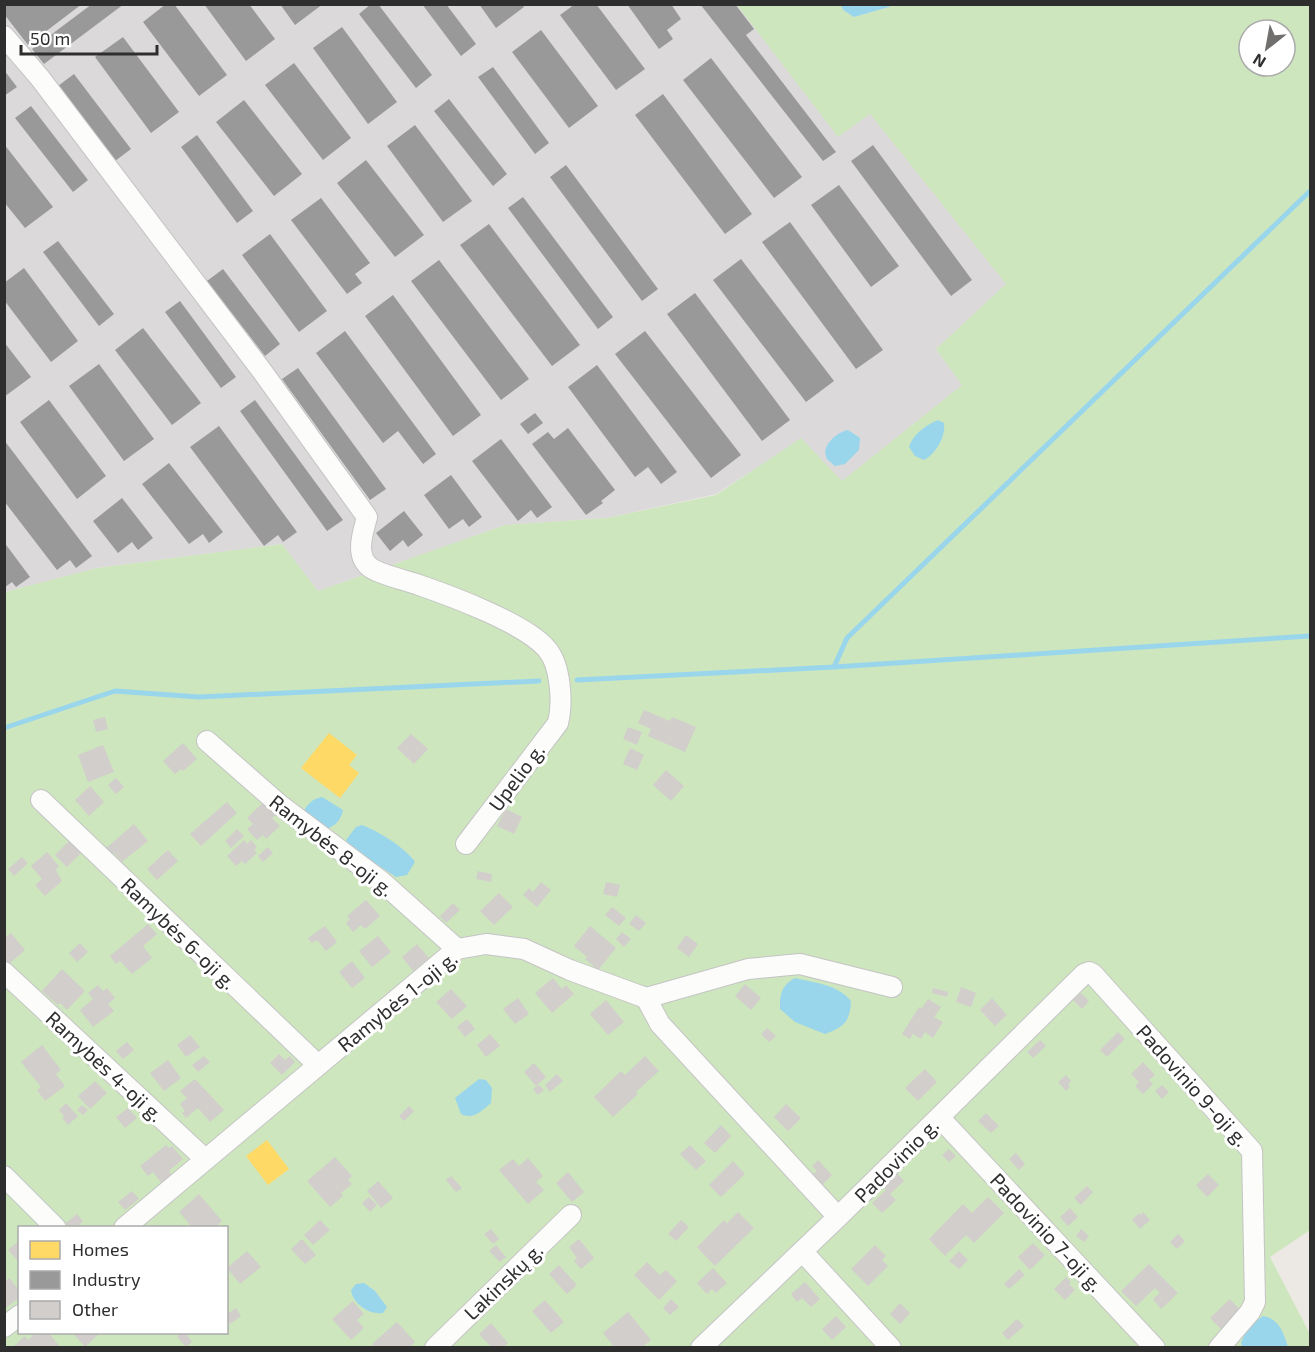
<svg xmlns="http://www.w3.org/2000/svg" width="1315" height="1352" viewBox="0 0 1315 1352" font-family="'Exo 2',sans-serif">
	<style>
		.industrial { fill: #dcd9db }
		.green { fill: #cee6be; fill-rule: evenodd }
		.water { fill: #99d6ec }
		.homes { fill: #ffd966 }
		.industry { fill: #999 }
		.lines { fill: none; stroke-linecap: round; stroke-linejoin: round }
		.stream { stroke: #99d6ec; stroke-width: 5 }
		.building { fill: #d1cecb }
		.street-casing { stroke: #c5c4c5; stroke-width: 22 }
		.street { stroke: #fcfcfb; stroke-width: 20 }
		.labels { text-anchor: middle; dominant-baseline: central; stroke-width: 6; stroke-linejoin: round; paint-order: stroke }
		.street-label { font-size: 20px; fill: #2e2e2e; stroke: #fff }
	</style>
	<rect width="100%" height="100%" fill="#ece8e4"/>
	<path class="industrial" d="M5,5H737L838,137L870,113L1007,284L936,349L962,385L842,481L801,439L716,494L607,518L505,525L318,591L282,544L97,568L5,592Z"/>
	<path class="green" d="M892,4L1310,5V1230L1270,1257L1310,1334V1347L5,1348V592L97,568L282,544L318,591L505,525L607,518L716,495L801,438L842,481L962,385L936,349L1006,284L870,114L838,137L737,5H841L843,10L854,17L889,7ZM1249,30H1285V66H1249ZM20,1228H226V1332H20Z"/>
	<path class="water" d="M841,5V4L892,5L889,7L854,17L843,10Z
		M938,420L944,423C946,436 936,454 924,460L915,456L909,447C913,434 926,425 938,420Z
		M848,430L860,438L859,450L845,464L835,466C834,465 828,460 827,459C820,446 837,432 848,430Z
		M322,797L343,810C341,820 335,827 325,829L303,813C307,804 312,799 322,797Z
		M362,825C378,831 406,848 415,862L407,875L396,877L353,849L346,840L356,827Z
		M795,978C815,983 837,984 851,1001C850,1022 844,1027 825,1034L795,1022L780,1009C780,994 781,986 795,978Z
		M479,1079L486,1080L492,1088L491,1103C481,1111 474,1120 461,1114L455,1098Z
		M364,1283L375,1291L387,1307L383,1313C369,1315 353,1304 351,1290L356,1284Z
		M1263,1316C1279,1318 1284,1334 1288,1347H1242L1241,1343L1247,1328Z"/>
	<path class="homes" d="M329,733L357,755L349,765L359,773L340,798L301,768Z
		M267,1140L289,1169L268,1185L246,1156Z"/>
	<path class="industry" d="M4,4H82L28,45L4,14Z
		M92,4H124L44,64L32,49Z
		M166,4H174L227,75L199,96L143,22Z
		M204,4H249L275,39L246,61Z
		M280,4H323L295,25Z
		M371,4H378L432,75L416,88L359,14Z
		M422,4H446L476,44L461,56Z
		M479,4H522L524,7L496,28Z
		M575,4H596L645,69L616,90L560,15Z
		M627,4H671L681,19L667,30L673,39L659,49Z
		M700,4H735L754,29L746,35L836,152L823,161Z
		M342,27L397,102L368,124L313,48Z
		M541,30L598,106L569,128L512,52Z
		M123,37L179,112L151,133L95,57Z
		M711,58L802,177L774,198L683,80Z
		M294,63L351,138L323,160L265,85Z
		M493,67L549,143L535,154L478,77Z
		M4,70L17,87L4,96Z
		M74,74L131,149L115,161L58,86Z
		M663,94L752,214L725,234L635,115Z
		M449,99L507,174L493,186L434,111Z
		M244,100L302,174L274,196L216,122Z
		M31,106L88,180L73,192L15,118Z
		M415,125L472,201L443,222L387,146Z
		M197,135L253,211L237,223L181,147Z
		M4,144L53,207L25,228L4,202Z
		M873,145L972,280L951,296L851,161Z
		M366,160L424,235L395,257L337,183Z
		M566,165L658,289L642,301L550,177Z
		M839,185L899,266L871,287L811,205Z
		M523,197L613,317L598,329L508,208Z
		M321,198L370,263L355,274L362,283L347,294L291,220Z
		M790,222L883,350L856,369L762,242Z
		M489,224L580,345L552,366L460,245Z
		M270,234L327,311L299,332L242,255Z
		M58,241L114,314L99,326L43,252Z
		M741,259L834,381L806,402L713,280Z
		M439,260L529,379L501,400L411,281Z
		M24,268L78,341L51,362L4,300V283Z
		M223,269L280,344L265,356L207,281Z
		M695,293L790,420L762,441L667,314Z
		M393,295L481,415L453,436L365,316Z
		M180,301L236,377L221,388L165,312Z
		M143,328L201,403L172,425L115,350Z
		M345,331L436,454L423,464L398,431L383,443L316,353Z
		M645,331L741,455L711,478L615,354Z
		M4,342L31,377L4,397Z
		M99,364L154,439L124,461L69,386Z
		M597,365L677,472L661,484L648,467L635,477L568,387Z
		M298,368L386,489L370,500L282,379Z
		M49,400L106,476L77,499L20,422Z
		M255,400L343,520L327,531L240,411Z
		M535,413L543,423L528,434L520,424Z
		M219,426L297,532L283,542L278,535L264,546L190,447Z
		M568,428L615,490L601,501L603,503L586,515L532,444L548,432L554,439Z
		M501,439L552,507L537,518L531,510L518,521L472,461Z
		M4,440L92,556L76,568L70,560L57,570L4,501Z
		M169,463L223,532L209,543L203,534L189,544L142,484Z
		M451,475L482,517L469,527L463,519L449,529L424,495Z
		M122,498L153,538L138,550L132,542L118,553L93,521Z
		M404,511L423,535L408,547L403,540L390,551L376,533Z
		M4,542L30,577L16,587L12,582L4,588Z"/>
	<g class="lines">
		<path class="stream" d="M834,667L847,638L1310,191
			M577,680L834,667L1310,636
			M4,728L115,691L199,697L539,681"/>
	</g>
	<path class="building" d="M644,710L670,721L672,717L696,727L685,752L648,736L651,729L638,723Z
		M105,717L108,729L96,732L93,720Z
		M628,727L642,732L637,745L623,739Z
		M411,734L428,749L414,764L397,748Z
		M183,743L197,759L183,771L181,769L175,774L163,761Z
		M103,745L114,772L88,782L78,755Z
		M630,748L644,755L637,770L623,764Z
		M666,770L684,786L671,801L653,785Z
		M116,778L124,787L116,794L108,785Z
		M90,786L104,802L89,816L75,800Z
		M266,800L278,813L272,818L280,826L266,839L263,835L257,840L247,829L253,824L247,818Z
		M227,802L237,813L201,846L190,834Z
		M506,809L522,817L514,834L497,826Z
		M134,824L148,841L122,862L114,853L111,855L105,849Z
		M237,829L244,836L231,848L225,841Z
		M74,836L86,848L67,867L55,855Z
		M244,840L247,844L251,840L257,847L254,850L257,853L245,864L242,861L236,866L227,856Z
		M268,847L273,853L263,862L258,856Z
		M168,850L178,861L157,880L147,869Z
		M47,852L59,866L56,870L62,881L45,896L35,885L42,879L31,866Z
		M22,857L28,863L14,876L8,869Z
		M478,871L492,874L491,882L476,879Z
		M541,882L551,890L537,907L523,895L529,888L533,892Z
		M606,882L620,885L617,897L603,894Z
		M499,893L513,907L494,925L480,911Z
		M366,900L380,916L365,929L361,925L353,932L346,923L350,919L347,916Z
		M453,903L460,910L446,923L440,916Z
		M612,907L626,918L619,926L605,915Z
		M636,915L646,923L639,931L629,924Z
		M148,924L157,934L143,946L152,958L132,974L120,961L116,964L110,956Z
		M325,926L337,942L326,951L317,940L312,943L308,938Z
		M590,926L616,948L598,970L585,959L587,957L574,946Z
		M622,932L631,939L624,947L616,939Z
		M11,933L25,950L9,964L4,958V938Z
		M686,935L698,944L689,957L677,948Z
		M378,936L391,952L372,967L359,951Z
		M80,943L88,952L77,962L69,953Z
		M417,944L429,958L413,971L402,957Z
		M352,961L365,978L352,988L339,972Z
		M62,969L85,991L67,1010L60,1003L58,1005L42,991Z
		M553,978L562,989L566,985L574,994L552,1013L535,993Z
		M745,984L761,998L751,1010L735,996Z
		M98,985L103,991L107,988L115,998L108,1004L114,1011L93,1027L80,1010L93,999L88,993Z
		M961,987L976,993L971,1007L956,1002Z
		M933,988L948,992L947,997L932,993Z
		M451,989L467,1006L452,1019L436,1002Z
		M1081,993L1089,1001L1082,1009L1073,1000Z
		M518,998L529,1014L515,1024L503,1009Z
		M992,998L1007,1015L995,1026L980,1010Z
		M928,999L941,1007L934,1017L943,1022L933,1038L925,1032L921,1039L913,1034L910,1039L902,1034L919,1007L922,1008Z
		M606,1000L624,1022L608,1035L590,1014Z
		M467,1019L475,1029L465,1037L457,1027Z
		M767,1028L776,1036L769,1042L761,1034Z
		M1118,1032L1125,1039L1107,1057L1100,1050Z
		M490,1034L500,1046L486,1057L477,1045Z
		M190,1035L200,1047L186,1057L177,1045Z
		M1040,1040L1046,1046L1033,1058L1027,1052Z
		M127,1042L134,1050L123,1059L116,1051Z
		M42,1045L61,1070L56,1074L65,1086L45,1101L37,1090L41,1087L21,1062Z
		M279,1054L285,1060L290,1056L295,1062L282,1075L270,1063Z
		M204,1056L210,1062L198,1072L192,1065Z
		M645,1056L659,1071L636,1092L638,1094L613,1117L594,1097L621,1071L625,1075Z
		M168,1060L181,1078L164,1091L150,1073Z
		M1143,1062L1155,1075L1149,1080L1153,1084L1143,1094L1135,1086L1139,1082L1131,1074Z
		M534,1063L546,1077L536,1086L524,1072Z
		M925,1069L937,1082L918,1101L905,1088Z
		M557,1074L563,1081L550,1092L545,1085Z
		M1066,1075L1071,1081L1068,1085L1070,1087L1066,1091L1058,1082Z
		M195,1079L224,1110L210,1122L198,1108L186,1118L182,1113L185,1111L180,1104L187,1098L180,1091Z
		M95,1081L107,1093L90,1109L78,1096Z
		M539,1085L544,1090L538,1095L533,1089Z
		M1162,1085L1169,1092L1162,1099L1155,1091Z
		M66,1103L78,1116L68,1125L62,1118L64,1116L59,1110Z
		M786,1104L801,1118L788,1131L774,1117Z
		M82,1105L88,1110L83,1115L77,1110Z
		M409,1106L414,1111L404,1121L399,1116Z
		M128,1108L137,1118L125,1128L116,1117Z
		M986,1113L999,1126L991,1133L978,1121Z
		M721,1125L731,1136L715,1153L704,1143Z
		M166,1145L169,1148L172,1146L183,1159L169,1171L172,1175L162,1184L153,1172L148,1176L140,1166Z
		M690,1145L706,1161L696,1170L680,1154Z
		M949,1149L956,1156L949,1162L942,1155Z
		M1016,1153L1025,1164L1019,1170L1009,1159Z
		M335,1157L352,1176L348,1180L352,1184L341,1193L343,1196L330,1207L307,1181Z
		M528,1158L543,1176L536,1182L544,1190L528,1204L499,1170L513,1159L519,1166Z
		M818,1160L832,1175L822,1185L813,1174L817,1171L812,1166Z
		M733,1161L745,1174L721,1197L709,1185Z
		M568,1172L584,1192L572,1202L556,1183Z
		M896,1172L904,1181L890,1194L896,1200L882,1213L872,1203L886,1190L882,1185Z
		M1208,1174L1219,1185L1207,1197L1196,1185Z
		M451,1176L462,1188L456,1192L446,1180Z
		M378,1181L393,1198L381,1208L367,1191Z
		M1087,1186L1093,1192L1081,1205L1074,1198Z
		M132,1191L139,1199L125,1210L118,1202Z
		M199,1194L222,1221L214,1228H193L179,1212Z
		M369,1197L377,1205L370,1212L362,1203Z
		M988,1197L1004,1213L974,1243L966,1235L945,1256L929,1239L963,1204L972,1213Z
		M1070,1208L1078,1217L1068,1226L1060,1217Z
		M738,1212L754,1228L715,1266L697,1247L724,1220L727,1223Z
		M1143,1212L1150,1220L1140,1229L1132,1220L1139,1213L1141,1215Z
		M77,1214L83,1221L76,1228H69L66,1223Z
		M320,1220L330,1230L313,1245L304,1235Z
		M681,1220L689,1227L676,1241L668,1234Z
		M491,1229L499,1239L493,1244L484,1234Z
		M1081,1229L1089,1236L1084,1242L1076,1236Z
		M1178,1234L1185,1241L1177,1249L1170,1242Z
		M302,1239L316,1255L305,1264L291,1249Z
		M579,1239L594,1258L581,1269L574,1261L577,1258L569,1247Z
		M20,1240V1263L8,1250Z
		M1033,1243L1045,1255L1030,1270L1018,1257Z
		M496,1245L506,1257L500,1262L489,1251Z
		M875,1245L886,1256L882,1260L888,1266L868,1286L851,1269Z
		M247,1251L261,1267L240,1284L227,1268Z
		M959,1251L968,1260L959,1269L949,1261Z
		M647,1262L660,1275L666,1270L677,1281L659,1300L634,1275Z
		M1149,1264L1178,1293L1161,1309L1153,1299L1160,1293L1155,1288L1136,1306L1121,1291Z
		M559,1265L577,1285L567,1294L549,1274Z
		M713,1268L727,1283L716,1293L712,1289L707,1294L697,1283Z
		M1019,1269L1025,1275L1009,1289L1004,1284Z
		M1066,1277L1071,1282L1069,1284L1075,1290L1065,1300L1054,1289Z
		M9,1278L20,1291V1297L7,1307L4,1304V1282Z
		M805,1282L820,1299L811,1307L802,1298L797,1302L791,1294Z
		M671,1299L679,1307L670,1315L663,1308Z
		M1230,1299L1241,1311L1222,1330L1210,1318Z
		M545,1300L564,1322L551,1333L532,1311Z
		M353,1301L364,1314L357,1320L364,1328L351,1340L332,1319Z
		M900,1303L910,1313L900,1324L890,1314Z
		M236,1308L241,1316L230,1324L226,1319V1315Z
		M628,1312L651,1340L641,1348H615L603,1333Z
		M836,1316L846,1327L832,1340L822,1329Z
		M1017,1319L1024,1326L1008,1340L1002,1333Z
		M397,1322L415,1342L409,1348H375L372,1344Z
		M491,1323L508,1343L502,1348H492L479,1334Z
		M36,1332H48L61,1348H12L25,1336L28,1340Z
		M72,1332H101L85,1347Z
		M182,1332H185L192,1342L186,1347L177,1337Z"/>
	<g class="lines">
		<defs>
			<path id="street" d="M4,36L40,78L262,371L367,517C363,533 354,556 371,568C379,574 408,581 419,585C451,596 524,623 546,648C561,664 563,703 558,723L466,844
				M207,741L280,805L381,881L457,949
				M41,800L318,1065
				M4,972L205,1159
				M646,998L748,969L800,964L892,987
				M939,1117L1155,1348
				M4,1176L56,1228
				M124,1228L457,949L486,944L524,949L570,970L646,998L660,1024L838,1217
				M802,1251L891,1348
				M4,1327L20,1315
				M435,1348L571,1215
				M701,1348L838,1217L1084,974L1089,972L1093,974L1252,1151L1255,1302L1250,1312L1219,1348"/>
		</defs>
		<use href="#street" class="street-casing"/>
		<use href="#street" class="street"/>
	</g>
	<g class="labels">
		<g class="street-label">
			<text transform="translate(516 777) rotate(-53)">Upelio g.</text>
			<text transform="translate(332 845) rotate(38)">Ramybės 8-oji g.</text>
			<text transform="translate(179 933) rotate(44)">Ramybės 6-oji g.</text>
			<text transform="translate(397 1001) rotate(-39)">Ramybės 1-oji g.</text>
			<text transform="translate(105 1066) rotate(43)">Ramybės 4-oji g.</text>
			<text transform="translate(1193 1085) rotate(48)">Padovinio 9-oji g.</text>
			<text transform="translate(896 1160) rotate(-45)">Padovinio g.</text>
			<text transform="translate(1047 1232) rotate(47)">Padovinio 7-oji g.</text>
			<text transform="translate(503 1281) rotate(-44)">Lakinskų g.</text>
		</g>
	</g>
	<rect width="1315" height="1352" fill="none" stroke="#2e2e2e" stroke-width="12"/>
	<rect x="18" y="1226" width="210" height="108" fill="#ffffff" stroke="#ababab" stroke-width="1.5"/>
	<rect x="30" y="1241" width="30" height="18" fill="#ffd966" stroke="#ababab" stroke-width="1.5"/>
	<text x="72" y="1256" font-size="18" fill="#2e2e2e">Homes</text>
	<rect x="30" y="1271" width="30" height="18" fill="#999999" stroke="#ababab" stroke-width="1.5"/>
	<text x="72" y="1286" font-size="18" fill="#2e2e2e">Industry</text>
	<rect x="30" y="1301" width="30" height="18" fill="#d1cecb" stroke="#ababab" stroke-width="1.5"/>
	<text x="72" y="1316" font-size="18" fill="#2e2e2e">Other</text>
	<g transform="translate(1267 48) rotate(211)"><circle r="28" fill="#ffffff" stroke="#ababab" stroke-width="1.5"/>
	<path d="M0-4.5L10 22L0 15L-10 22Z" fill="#706f6e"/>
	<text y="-9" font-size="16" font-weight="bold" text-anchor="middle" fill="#2e2e2e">N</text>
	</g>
	<path d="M21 45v9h136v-9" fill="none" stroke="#2e2e2e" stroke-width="3"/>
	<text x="30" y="45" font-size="18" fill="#2e2e2e" stroke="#ffffff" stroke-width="4.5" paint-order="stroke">50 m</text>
</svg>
